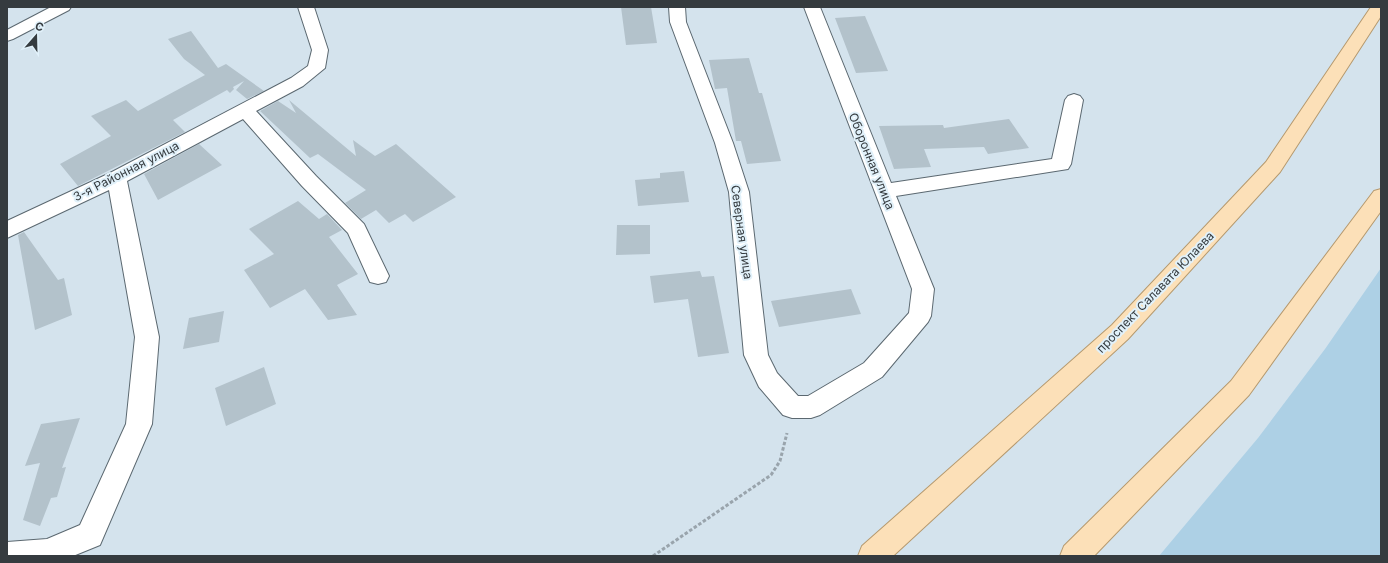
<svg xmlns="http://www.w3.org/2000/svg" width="1388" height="563" viewBox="0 0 1388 563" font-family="Inter,sans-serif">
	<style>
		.green { fill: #add0e5 }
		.building { fill: #b3c2cb }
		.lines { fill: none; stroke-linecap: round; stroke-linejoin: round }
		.minor-casing { stroke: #5b6870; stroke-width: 2 }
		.tertiary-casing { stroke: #5b6870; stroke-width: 2 }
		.primary-casing { stroke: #b5996e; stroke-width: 2 }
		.path { stroke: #99a4ac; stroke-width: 3; stroke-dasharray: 3.5 2; stroke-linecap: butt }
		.minor { fill: #fff; fill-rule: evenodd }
		.tertiary { fill: #fff; fill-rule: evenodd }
		.primary { fill: #fce0b8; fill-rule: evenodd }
		.labels { text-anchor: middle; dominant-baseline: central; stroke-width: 4; stroke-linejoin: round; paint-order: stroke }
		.street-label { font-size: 12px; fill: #353b3f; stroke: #e1f1fa }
	</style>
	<rect width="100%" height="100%" fill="#d4e3ed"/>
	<path class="green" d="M1381,268V556H1159L1258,438L1325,349Z"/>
	<path class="building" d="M621,7H651L657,43L626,45Z
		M865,16L888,71L856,73L835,18Z
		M191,31L218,68L226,64L264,91L247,99L236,90L244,81L233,87L234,89L230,93L227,90L173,120L185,132L78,186L60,164L111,136L91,116L126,100L138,111L205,75L184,59L168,39Z
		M749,58L759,93H762L781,161L747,164L741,141H736L727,88L715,89L709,60Z
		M289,100L356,156L353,140L375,156L396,144L456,197L413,222L405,214L389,223L376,210L361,219L345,203L366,190L318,154L310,158L260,111L278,101L296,113Z
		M1009,119L1029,148L988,154L984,147L924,149L931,167L894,169L879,126L943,125L944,128Z
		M199,144L222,165L158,200L144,174Z
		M684,171L689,202L638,206L635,180L660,178V173Z
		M298,201L319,219L327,214L342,230L329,237L358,274L337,285L357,315L328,320L305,289L270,308L244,270L274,254L249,229Z
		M617,225H650V254L616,255Z
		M24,232L58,280L64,278L72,315L35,330L18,235Z
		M700,271L702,277L714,276L729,353L698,357L688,299L654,303L650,276Z
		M851,289L861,314L779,327L771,301Z
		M224,311L219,342L183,349L189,318Z
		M264,367L276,404L226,426L215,388Z
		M80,418L62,468L66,467L57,497L51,498L40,526L23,520L40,463L25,466L41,424Z"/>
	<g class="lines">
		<defs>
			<path id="minor" d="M298,7H314L328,50L325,68L303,86L256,111L316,176L364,224L389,276L386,282L378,284L370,282L348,233L302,186L243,119L127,181L159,337L152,424L100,545L73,556H7V542L47,539L80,525L126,424L135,337L109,190L7,238V221L110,173L291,78L308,66L312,50Z
				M669,7H685L686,22L733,143L749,192L768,355L777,373L798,396H808L864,363L909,313L912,289L804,7H820L891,183L1052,159L1065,100L1068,96L1074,94L1080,96L1083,100L1071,164L1068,169L896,196L934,289L931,316L928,322L882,377L820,415L811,418H792L783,415L759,387L744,355L729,192L715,143L670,22Z"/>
			<path id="tertiary" d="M51,7H71L69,10L13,39L7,41V30Z"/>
			<path id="primary" d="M1371,7H1381V16L1280,172L1128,339L893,556H858L862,546L1112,325L1266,162Z
				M1381,189V211L1249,395L1094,556H1060L1064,546L1231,381L1374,191Z"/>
		</defs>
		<use href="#minor" class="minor-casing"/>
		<use href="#tertiary" class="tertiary-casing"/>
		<use href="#primary" class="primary-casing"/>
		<path class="path" d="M653,556L771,475L780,461L787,433"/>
		<use href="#minor" class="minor"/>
		<use href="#tertiary" class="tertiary"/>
		<use href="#primary" class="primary"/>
	</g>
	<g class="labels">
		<g class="street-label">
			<text transform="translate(872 161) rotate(68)">Оборонная улица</text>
			<text transform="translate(126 171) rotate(-27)">3-я Районная улица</text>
			<text transform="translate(742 232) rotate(82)">Северная улица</text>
			<text transform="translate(1155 292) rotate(-46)">проспект Салавата Юлаева</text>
		</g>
	</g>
	<rect width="1388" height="563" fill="none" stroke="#353b3f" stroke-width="16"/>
	<g transform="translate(36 36) rotate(20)" stroke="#e1f1fa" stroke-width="3" paint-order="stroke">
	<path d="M0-3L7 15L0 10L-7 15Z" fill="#353b3f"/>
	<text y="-6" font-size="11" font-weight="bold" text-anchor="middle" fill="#353b3f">С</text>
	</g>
</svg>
